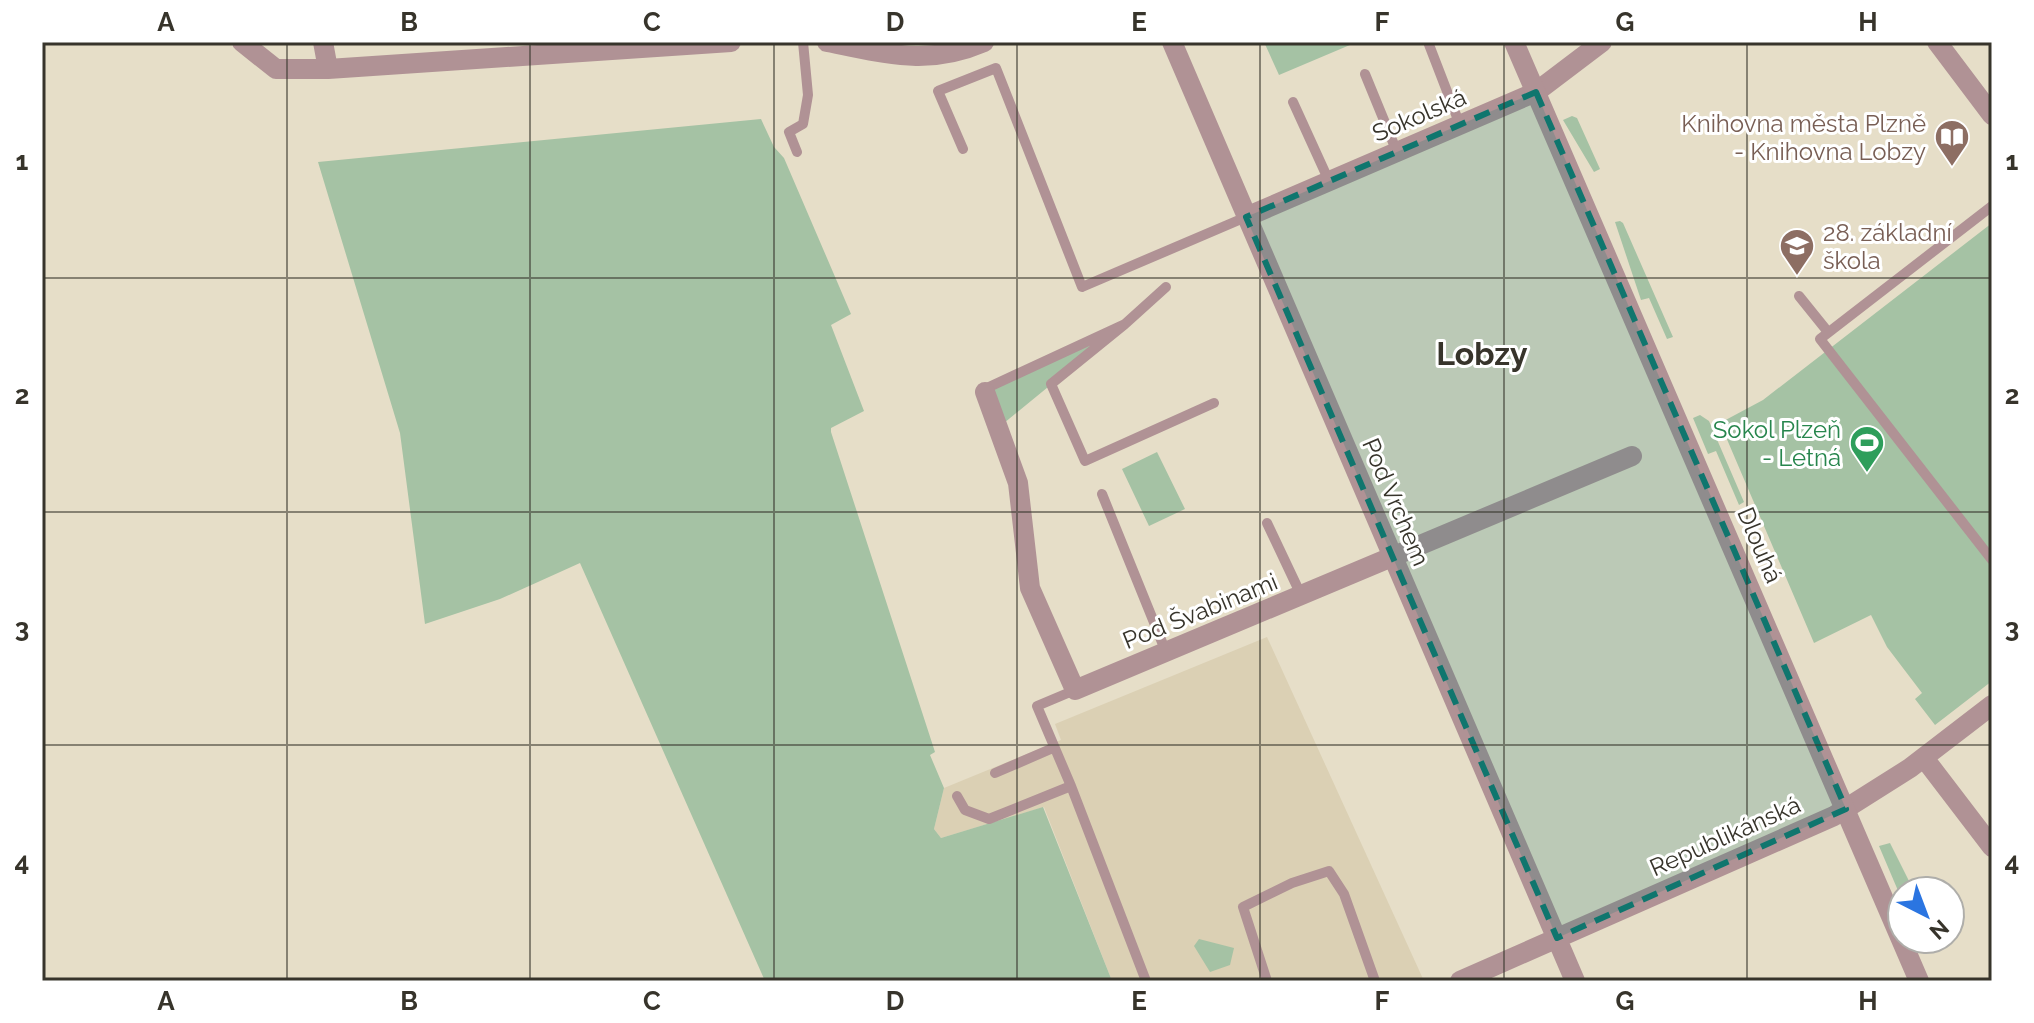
<svg xmlns="http://www.w3.org/2000/svg" width="2034" height="1023" viewBox="0 0 2034 1023" font-family="Raleway,sans-serif">
	<style>
		.built { fill: #dbd0b4 }
		.green { fill: #a5c2a4 }
		.lines { fill: none; stroke-linecap: round; stroke-linejoin: round }
		.service { stroke: #b09295; stroke-width: 10 }
		.minor { stroke: #b09295; stroke-width: 20 }
		.tertiary { stroke: #b09295; stroke-width: 20 }
		.marked { fill: #0f766e; fill-opacity: 0.2; stroke: #0f766e; stroke-width: 6; stroke-dasharray: 16 10; stroke-linejoin: round }
		.grid { fill: none; stroke: #37342b; stroke-width: 2; stroke-opacity: 0.55 }
		.labels { text-anchor: middle; dominant-baseline: central; stroke-width: 6; stroke-linejoin: round; paint-order: stroke }
		.street-label { font-size: 24px; fill: #37342b; stroke: #fff }
		.education-label { font-size: 24px; fill: #785e54; stroke: #fff; text-anchor: end }
		.leisure-label { font-size: 24px; fill: #27864d; stroke: #fff; text-anchor: end }
		.district-label { font-size: 32px; font-weight: bold; fill: #37342b; stroke: #fff }
		.neatline { fill: none; stroke: #37342b; stroke-width: 3 }
		.grid-label { font-size: 26px; text-anchor: middle; font-weight: bold; fill: #37342b }
	</style>
	<rect width="100%" height="100%" fill="#e6dec8"/>
	<path class="built" d="M1267,637L1424,981H1112L1044,807L941,838L934,829L944,788L1061,740L1055,724Z"/>
	<path class="green" d="M1264,42H1357L1279,75Z
		M1572,116L1577,118L1600,169L1594,172L1563,120Z
		M761,119L774,147L784,158L851,314L831,325L864,411L831,428V432L935,752L930,755L944,788L934,829L941,838L1043,807L1112,981H765L580,563L500,599L425,624L400,433L318,162Z
		M1620,221L1623,223L1673,337L1667,339L1649,298L1641,300L1615,222Z
		M1992,223V681L1935,725L1915,699L1922,693L1887,647L1871,615L1814,643L1720,423L1763,400Z
		M1125,324L998,428L989,387Z
		M1700,415L1709,421L1744,502L1739,505L1716,451L1708,454L1693,418Z
		M1157,452L1185,509L1149,526L1122,469Z
		M1890,843L1914,891H1902V900L1879,846Z
		M1199,939L1234,948L1230,965L1210,972L1194,946Z"/>
	<g class="lines">
		<path class="service" d="M1428,42L1460,125
			M1365,74L1397,152
			M1293,102L1329,181
			M963,149L938,91L996,68L1082,287L1246,217
			M797,152L789,132L803,124L808,95L803,42
			M1992,206L1820,339L1992,560
			M1799,296L1828,332
			M1125,324L1051,384L1085,461L1214,403
			M985,392L989,387L1125,324L1166,287
			M1102,494L1166,652
			M1267,523L1302,597
			M995,773L1053,748
			M1071,786L1146,981
			M957,796L965,810L989,819L1071,786L1037,706L1075,690
			M1267,981L1243,907L1292,883L1329,871L1344,894L1375,981"/>
		<path class="minor" d="M242,42L276,69H328L731,42
			M323,42L328,69
			M827,42C886,53 926,67 984,42
			M1172,42L1575,981
			M1937,42L1992,115
			M1246,217L1536,92L1602,42
			M985,392L1018,483L1030,588L1075,690L1632,456
			M1924,758L1992,847
			M1460,981L1834,816L1910,768L1992,705"/>
		<path class="tertiary" d="M1514,42L1919,981"/>
	</g>
	<path class="marked" d="M1536,92L1846,809L1557,938L1246,217Z"/>
	<path class="grid" d="M287,42V981M530,42V981M774,42V981M1017,42V981M1260,42V981M1504,42V981M1747,42V981M42,278H1992M42,512H1992M42,745H1992"/>
	<defs>
		<symbol id="library-pin" viewBox="-11 -11 22 30"><path d="M0 17L-7.5 6A9.5 9.5 0 1 1 7.5 6Z" fill="#8d6e63" stroke="#fff"/><path d="M-6-4Q-3-5.5-.7-3.5V5Q-3 3-6 4ZM6-4Q3-5.5 .7-3.5V5Q3 3 6 4Z" fill="#fff"/></symbol>
		<symbol id="school-pin" viewBox="-11 -11 22 30"><path d="M0 17L-7.5 6A9.5 9.5 0 1 1 7.5 6Z" fill="#8d6e63" stroke="#fff"/><path d="M0-5L7-2L0 1L-7-2ZM-4 1L0 2.5L4 1V4Q0 6-4 4Z" fill="#fff"/></symbol>
		<symbol id="stadium-pin" viewBox="-11 -11 22 30"><path d="M0 17L-7.5 6A9.5 9.5 0 1 1 7.5 6Z" fill="#2e9e5b" stroke="#fff"/><path d="M0-5a6.5 5 0 1 0 0 10a6.5 5 0 1 0 0-10ZM-3.5-1.8h7v3.6h-7Z" fill="#fff"/></symbol>
	</defs>
	<g fill-rule="evenodd">
		<use href="#library-pin" x="1932" y="117" width="40" height="54"/>
		<use href="#school-pin" x="1777" y="226" width="40" height="54"/>
		<use href="#stadium-pin" x="1847" y="423" width="40" height="54"/>
	</g>
	<g class="labels">
		<g class="street-label">
			<text transform="translate(1419 115) rotate(-23)">Sokolská</text>
			<text transform="translate(1396 502) rotate(67)">Pod Vrchem</text>
			<text transform="translate(1760 545) rotate(67)">Dlouhá</text>
			<text transform="translate(1200 611) rotate(-22)">Pod Švabinami</text>
			<text transform="translate(1725 836) rotate(-24)">Republikánská</text>
		</g>
		<g class="education-label">
			<text x="1926" y="123">Knihovna města Plzně<tspan x="1926" dy="28">- Knihovna Lobzy</tspan></text>
			<text x="1823" y="232" text-anchor="start">28. základní<tspan x="1823" dy="28">škola</tspan></text>
		</g>
		<g class="leisure-label">
			<text x="1841" y="429">Sokol Plzeň<tspan x="1841" dy="28">- Letná</tspan></text>
		</g>
		<g class="district-label">
			<text x="1482" y="353">Lobzy</text>
		</g>
	</g>
	<rect width="2034" height="1023" fill="none" stroke="#ffffff" stroke-width="88"/>
	<g transform="translate(1926 915) rotate(138)"><circle r="38" fill="#ffffff" stroke="#afaeaa" stroke-width="2"/>
	<path d="M0-6L14 30L0 20L-14 30Z" fill="#2b75e1"/>
	<text y="-12" font-size="22" font-weight="bold" text-anchor="middle" fill="#37342b">N</text>
	</g>
	<rect x="44" y="44" width="1946" height="935" class="neatline"/>
	<g class="grid-label">
		<text x="166" y="31">A</text>
		<text x="409" y="31">B</text>
		<text x="652" y="31">C</text>
		<text x="895" y="31">D</text>
		<text x="1139" y="31">E</text>
		<text x="1382" y="31">F</text>
		<text x="1625" y="31">G</text>
		<text x="1868" y="31">H</text>
		<text x="22" y="170">1</text>
		<text x="2012" y="170">1</text>
		<text x="22" y="404">2</text>
		<text x="2012" y="404">2</text>
		<text x="22" y="637">3</text>
		<text x="2012" y="637">3</text>
		<text x="22" y="871">4</text>
		<text x="2012" y="871">4</text>
		<text x="166" y="1010">A</text>
		<text x="409" y="1010">B</text>
		<text x="652" y="1010">C</text>
		<text x="895" y="1010">D</text>
		<text x="1139" y="1010">E</text>
		<text x="1382" y="1010">F</text>
		<text x="1625" y="1010">G</text>
		<text x="1868" y="1010">H</text>
	</g>
</svg>
